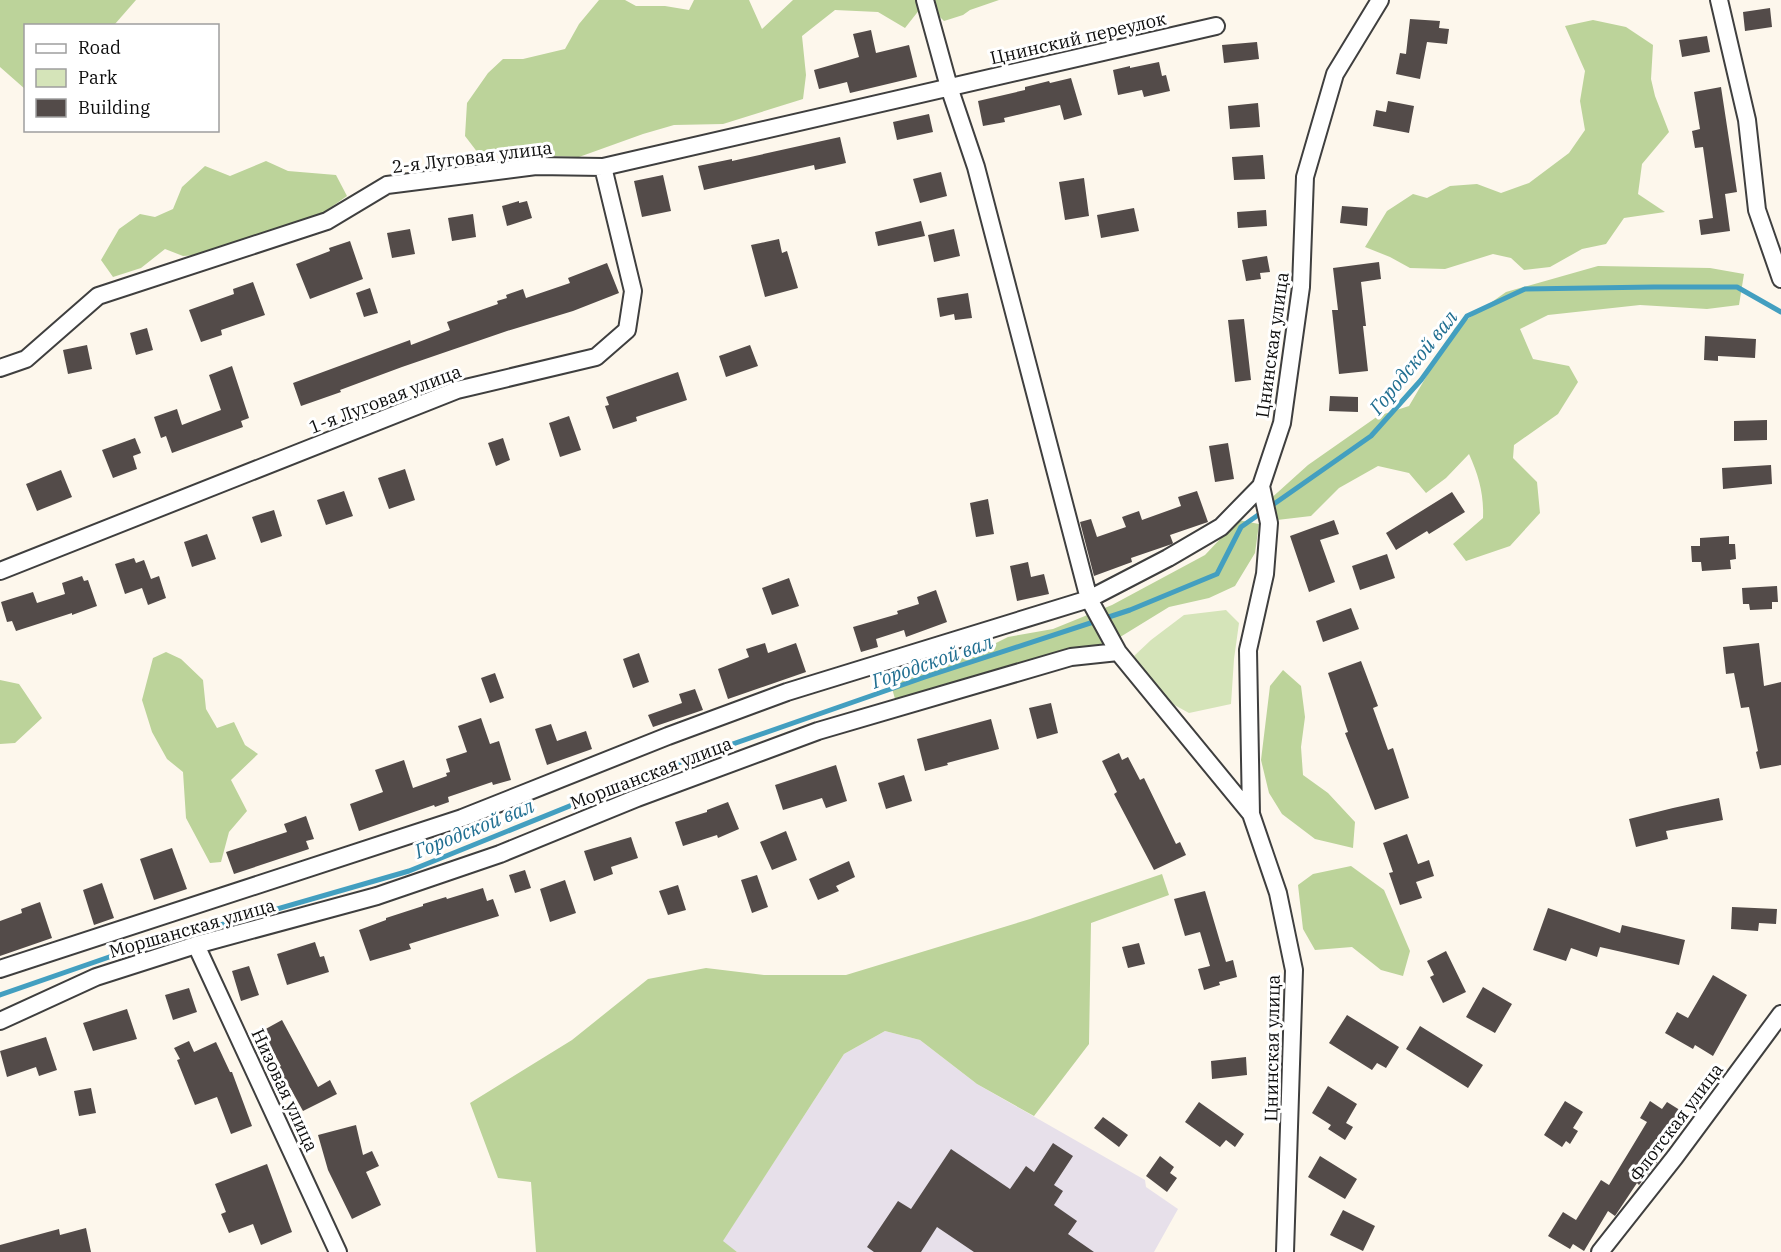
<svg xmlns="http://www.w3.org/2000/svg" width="1781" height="1252" viewBox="0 0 1781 1252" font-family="'IBM Plex Serif',serif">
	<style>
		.industrial { fill: #e7e0ea }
		.green { fill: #d5e4b9 }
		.forest { fill: #bcd39a }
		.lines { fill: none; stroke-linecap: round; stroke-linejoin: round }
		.stream { stroke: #439fc0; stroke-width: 5 }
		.building { fill: #534b49 }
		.minor-casing { stroke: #3f3f3f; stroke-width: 20 }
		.minor { stroke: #fff; stroke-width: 16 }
		.labels { text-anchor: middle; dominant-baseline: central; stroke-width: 6; stroke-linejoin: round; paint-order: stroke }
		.street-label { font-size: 18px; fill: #0c0c0c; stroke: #fff }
		.water-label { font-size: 20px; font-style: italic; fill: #216f91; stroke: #fff }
	</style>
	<rect width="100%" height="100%" fill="#fdf7ec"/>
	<path class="industrial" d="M885,1031L920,1040L977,1084L1145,1180L1146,1187L1178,1209L1154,1252H737L722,1242L844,1054Z"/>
	<path class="green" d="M1226,610L1239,623L1234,659L1231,704L1189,713L1169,702L1134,656L1151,640L1184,615Z"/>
	<path class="forest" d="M0,0H136L115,24L109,25L26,26L25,89L0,67Z
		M599,0H625L636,6H665L689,10L694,0H749L762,29L793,0H918L920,9L905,28L878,12L835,10L802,36L806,75L803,99L723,124L674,125L643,134L579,157L478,153L465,136L467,103L488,73L503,59H523L565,49L579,24Z
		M928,0H999L970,10L963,15L944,21L930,7Z
		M1593,20L1626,27L1653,45L1651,79L1655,96L1669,132L1642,164L1638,194L1665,212L1624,218L1606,244L1582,249L1550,267L1524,270L1511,258L1493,254L1445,269L1410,268L1390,257L1365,247L1387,211L1413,194L1427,198L1450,186L1477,184L1501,193L1529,183L1569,153L1585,130L1580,101L1585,71L1565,26Z
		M266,161L288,171L336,175L347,196L320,215L268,239L198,255L183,256L165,249L141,268L113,277L101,260L119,229L140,214L155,217L173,209L182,187L205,166L230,176Z
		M1598,266L1710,268L1744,274L1739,305L1707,309L1640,305L1548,315L1520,329L1533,359L1569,366L1578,382L1558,414L1514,445L1513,458L1537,482L1540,513L1510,546L1466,561L1453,544L1483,518C1484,495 1479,476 1469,454L1446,478L1426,493L1409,473L1378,466L1339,488L1311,516L1277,520L1268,501L1308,465L1378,416L1409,406L1455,328L1506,292Z
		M1238,520L1259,524L1255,553L1235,586L1209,598L1169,607L1112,642L1083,653L933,693L895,699L890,681L915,670L970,656L1008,637L1053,629L1112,605L1205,555Z
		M166,652L181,659L203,680L206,709L217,728L234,722L245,745L258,754L231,780L247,811L229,832L221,862L210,863L186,818L183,772L167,759L152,732L142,700L153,658Z
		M1283,670L1301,686L1305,717L1301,747L1303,775L1328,793L1355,822L1353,848L1315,839L1282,814L1269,793L1261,760L1270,686Z
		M0,680L19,684L42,718L15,743L0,744Z
		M1351,866L1384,890L1410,951L1403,976L1381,970L1352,947L1315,950L1303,929L1298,885L1313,874Z
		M1162,874L1169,895L1091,923L1089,1044L1034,1116L977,1084L920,1040L885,1031L844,1054L723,1241L737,1252H536L531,1182L498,1178L470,1103L572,1040L648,979L706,968L764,975H846L1030,919Z"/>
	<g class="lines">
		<path class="stream" d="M0,995L138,947L239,920L409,871L661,769L925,677L1130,610L1217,574L1241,527L1371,436L1421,380L1467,316L1525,289L1654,287H1737L1781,312"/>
	</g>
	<path class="building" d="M1770,8L1772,27L1745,31L1743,12Z
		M1410,19L1440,21L1439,28L1449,29L1447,44L1427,42L1420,79L1396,74L1400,53L1406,54Z
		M871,30L876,53L909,45L917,77L850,93L847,82L819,89L814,70L859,57L853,34Z
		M1707,36L1710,52L1682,57L1679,40Z
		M1257,42L1259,59L1224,63L1222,45Z
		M1159,62L1162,76L1166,75L1170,91L1144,97L1142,90L1118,95L1113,70L1130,66V68Z
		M1071,78L1082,115L1064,120L1060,105L1004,118L1005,122L983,126L978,101L1025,90V87L1049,81L1050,83Z
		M1721,87L1737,192L1725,194L1730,231L1701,235L1699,220L1713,218L1703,147L1695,148L1692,131L1700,129L1694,92Z
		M1388,101L1414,106L1409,133L1373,126L1376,110L1386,112Z
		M1258,103L1260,127L1230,129L1228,106Z
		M929,114L933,132L897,140L893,122Z
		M840,137L846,163L815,170L814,165L704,190L698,166L732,159V161Z
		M1263,155L1265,179L1234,180L1232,157Z
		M941,172L947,196L920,203L913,179Z
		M663,175L671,211L642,217L634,181Z
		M1084,178L1089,216L1065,220L1059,182Z
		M519,201V203L527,201L532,218L507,226L502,206Z
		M1342,206L1368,208L1367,226L1340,223Z
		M1134,208L1139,231L1101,238L1097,215Z
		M1266,210L1267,226L1238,228L1237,212Z
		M473,214L476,237L452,241L448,218Z
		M921,221L925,236L878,246L875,232Z
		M410,229L415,254L392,258L387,233Z
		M954,229L960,256L934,262L928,235Z
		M779,239L782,253L787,251L798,288L765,297L751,245Z
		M350,241L363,279L310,299L296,264L330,251L329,248Z
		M1267,256L1270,272L1260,273L1261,279L1246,281L1242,260Z
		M1379,262L1381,279L1361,282L1366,326H1363L1368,371L1339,374L1332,310H1338L1333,268Z
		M607,263L619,293L573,311L507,331L402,367L340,390L341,392L301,406L293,383L410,340L411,345L450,330L447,322L498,304L497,301L507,298L506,295L523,289L526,298L570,283L568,278Z
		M253,282L265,315L221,330L222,335L201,342L189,310L234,294L233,289Z
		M370,288L378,313L364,317L356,293Z
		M968,293L972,318L955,320L954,314L940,317L937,298Z
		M1244,319L1251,380L1235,382L1228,320Z
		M147,328L153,350L136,355L130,333Z
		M1705,336L1756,339L1755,358L1718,356V361L1704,360Z
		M87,345L92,369L68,374L63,350Z
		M750,345L758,366L726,377L719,356Z
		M232,366L249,418L241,421L243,427L172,453L166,436L161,438L154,417L177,409L182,425L221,410L209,375Z
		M678,372L687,400L636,417L637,421L613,429L605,406L609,405L606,397Z
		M1330,396L1358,397V412L1329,411Z
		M569,416L581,450L560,457L549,423Z
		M1767,420V440L1734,441V421Z
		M135,438L141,453L133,456L137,469L113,478L102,450Z
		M503,438L510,460L496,466L488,443Z
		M1228,443L1234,479L1215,482L1209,446Z
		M1771,465L1772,484L1723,489L1722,468Z
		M405,469L415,500L389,509L378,478Z
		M61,470L72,497L37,511L26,484Z
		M344,491L353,516L326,525L317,500Z
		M1197,491L1208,522L1170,535L1173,543L1172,544L1131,558L1132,562L1094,576L1080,522L1091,519L1097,537L1126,527L1122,517L1139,511L1142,520L1181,506L1178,497Z
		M1452,492L1465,512L1429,534L1427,531L1396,550L1386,533Z
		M988,499L994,534L976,537L970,503Z
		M274,510L282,536L261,543L252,517Z
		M1334,520L1339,534L1320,540L1335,582L1309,592L1290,536Z
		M207,534L216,559L192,567L184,542Z
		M1729,536V544H1735L1736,559L1730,560L1731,569L1702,571L1701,562H1692L1691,546H1700V538Z
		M1387,554L1395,578L1360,590L1352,566Z
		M134,558L136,563L144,560L151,579L159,576L166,598L148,605L142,588L125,594L115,564Z
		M1028,562L1031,577L1044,574L1049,594L1017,601L1010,566Z
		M82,576L84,581L88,580L97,606L72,615V613L16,631L12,621L7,622L1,602L33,592L37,603L65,594L62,583Z
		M789,578L799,606L772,615L762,588Z
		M1777,586L1778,602H1772V609L1750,610L1749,604H1743L1742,588Z
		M936,590L947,622L906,637L904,630L876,639L878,647L861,652L853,627L898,614L897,611L919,604L917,597Z
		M1351,608L1359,629L1323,642L1316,621Z
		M765,643L768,653L796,643L806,672L728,699L718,669L749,657L746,649Z
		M1759,643L1764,686L1781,682V765L1760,769L1756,752L1758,751L1749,707L1741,708L1734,673L1726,674L1723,647Z
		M639,653L649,682L633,688L623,659Z
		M1361,661L1378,706L1373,708L1388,750L1393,748L1409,798L1375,810L1345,733L1348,732L1328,673Z
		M495,673L504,698L490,703L481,678Z
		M695,689L703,710L653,727L648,715L682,703L679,694Z
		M1051,703L1058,733L1037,739L1029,708Z
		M481,718L490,744L499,741L511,780L493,785L492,782L448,797L449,802L435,807L434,805L359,831L350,804L383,792L375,770L404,760L413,788L447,776L446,773L450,772L446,759L467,752L458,726Z
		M991,719L999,749L947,763L948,765L925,771L917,739Z
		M551,724L557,741L586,731L592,749L547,765L535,729Z
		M1119,753L1122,760L1128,757L1140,780L1144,778L1176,844L1180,842L1186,855L1154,870L1114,794L1117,792L1102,761Z
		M836,765L847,801L826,808L822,798L783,810L775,785Z
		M904,775L912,801L886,809L878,783Z
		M1719,798L1723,820L1666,831L1668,839L1636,847L1629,819L1673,808Z
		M728,802L739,829L718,838L717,835L683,846L675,822L707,812V810Z
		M306,816L314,839L306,841L309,849L234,874L226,852L287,832L284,824Z
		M786,831L797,860L772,870L760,842Z
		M1407,834L1418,864L1429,860L1434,876L1416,882L1422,898L1400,905L1389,873L1393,872L1383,843Z
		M631,837L638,858L611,867L613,874L594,881L584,851Z
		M172,848L187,889L154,900L140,859Z
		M849,861L855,877L836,886L839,891L818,900L809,879Z
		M525,870L531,888L515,893L509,875Z
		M757,875L768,907L752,913L741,880Z
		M565,880L576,913L550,922L540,889Z
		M102,883L114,918L94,925L83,890Z
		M678,885L686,910L668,915L659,891Z
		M483,888L487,901L493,899L499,916L409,944L411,949L370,961L359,930L386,920V918L423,906V904L446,897L447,899Z
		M1205,891L1226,962L1233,960L1237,977L1219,982L1220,985L1204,990L1198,969L1210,966L1200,932L1185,936L1174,899Z
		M40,902L52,938L0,956V921L22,913L21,909Z
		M1732,907L1777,909L1776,924L1759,923L1758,931L1731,929Z
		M1548,908L1620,933L1622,925L1685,940L1679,965L1600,947L1597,957L1571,948L1566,961L1533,950Z
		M315,942L320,957L324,956L329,972L287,985L277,954Z
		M1139,943L1145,964L1128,968L1122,947Z
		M1446,951L1466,992L1443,1003L1430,977L1434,975L1427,961Z
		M249,966L259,995L241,1001L232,971Z
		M1713,975L1747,995L1713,1056L1695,1045L1693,1049L1665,1033L1677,1012L1688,1018Z
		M1483,987L1512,1004L1495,1033L1466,1017Z
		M189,988L197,1012L173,1020L165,995Z
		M127,1009L137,1039L93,1051L83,1023Z
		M1347,1015L1399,1047L1386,1068L1377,1063L1372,1070L1329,1043Z
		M282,1020L318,1087L330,1080L337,1094L303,1111L288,1084L286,1085L278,1068L281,1066L262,1031Z
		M1420,1026L1483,1065L1468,1088L1406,1049Z
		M46,1037L57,1070L39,1076L36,1067L7,1077L0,1051Z
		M189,1041L194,1052L216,1042L230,1072H232L252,1126L231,1134L217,1097L195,1105L177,1060L180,1059L174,1048Z
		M1246,1057L1247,1075L1212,1079L1211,1061Z
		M1328,1086L1357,1104L1346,1123L1353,1127L1345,1140L1328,1129L1331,1125L1312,1113Z
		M91,1088L96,1113L79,1116L74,1091Z
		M1565,1101L1583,1112L1573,1128L1578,1131L1570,1144L1566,1141L1562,1147L1544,1135Z
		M1650,1101L1662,1109L1667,1102L1683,1112L1656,1158L1659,1160L1639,1185L1637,1183L1615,1216L1608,1211L1584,1251L1573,1244L1570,1249L1548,1236L1563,1212L1576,1220L1601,1180L1609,1185L1647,1122L1640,1118Z
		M1199,1102L1244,1134L1235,1147L1226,1140L1220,1147L1185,1122Z
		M1103,1117L1128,1135L1119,1147L1094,1128Z
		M356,1125L363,1155L372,1151L379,1166L366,1172L381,1205L352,1219L328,1170L318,1135Z
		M1053,1143L1073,1156L1054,1185L1063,1191L1054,1205L1077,1221L1068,1234L1094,1252H974L937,1227L921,1252H874L867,1247L898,1201L911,1209L951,1149L1010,1189L1026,1166L1034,1172Z
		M1160,1156L1174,1167L1170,1173L1177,1178L1167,1192L1146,1176Z
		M1320,1156L1357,1179L1345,1199L1308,1177Z
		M267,1164L292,1232L261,1245L253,1224L229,1233L221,1214L226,1212L215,1184Z
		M1343,1210L1375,1226L1363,1251L1330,1235Z
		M86,1228L91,1252H0V1245L59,1229L60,1235Z"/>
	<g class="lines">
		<defs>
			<path id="minor" d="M925,0L949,87L976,167L1089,599L1118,652L1251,814
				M1719,0L1747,120L1757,210L1781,279
				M0,368L26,359L98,296L327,221L387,185L536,166L603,167L1216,26
				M0,571L457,390L596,357L627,330L633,291L603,167
				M196,945L338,1252
				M0,969L462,818L668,736L787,692L1089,599L1168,558L1221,527L1261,486
				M0,1021L96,977L196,945L377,896L500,854L637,798L818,731L1071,657L1118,652
				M1285,1252L1294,970L1278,893L1251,814L1248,650L1265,574L1269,523L1261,486L1282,423L1301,287L1305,177L1335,74L1380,0
				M1600,1252L1675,1157L1781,1014"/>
		</defs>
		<use href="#minor" class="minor-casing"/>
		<use href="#minor" class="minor"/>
	</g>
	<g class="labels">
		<g class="street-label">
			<text transform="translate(1078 38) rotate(-13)">Цнинский переулок</text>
			<text transform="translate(472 157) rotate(-7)">2-я Луговая улица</text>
			<text transform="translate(1272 345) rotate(-82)">Цнинская улица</text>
			<text transform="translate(385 399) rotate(-21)">1-я Луговая улица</text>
			<text transform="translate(651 773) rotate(-21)">Моршанская улица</text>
			<text transform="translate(192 928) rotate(-16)">Моршанская улица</text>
			<text transform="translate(1272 1048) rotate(-89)">Цнинская улица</text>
			<text transform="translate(285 1090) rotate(65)">Низовая улица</text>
			<text transform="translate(1676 1122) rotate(-53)">Флотская улица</text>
		</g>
		<g class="water-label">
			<text transform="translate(1413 362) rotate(-51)">Городской вал</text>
			<text transform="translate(932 661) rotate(-19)">Городской вал</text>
			<text transform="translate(474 828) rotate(-22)">Городской вал</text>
		</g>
	</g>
	<rect x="24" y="24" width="195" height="108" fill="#ffffff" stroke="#9e9e9e" stroke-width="1.5"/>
	<rect x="36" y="44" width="30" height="9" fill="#ffffff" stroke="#9e9e9e" stroke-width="1.5"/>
	<text x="78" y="54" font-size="18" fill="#0c0c0c">Road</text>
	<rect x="36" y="69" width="30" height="18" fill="#d5e4b9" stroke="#9e9e9e" stroke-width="1.5"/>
	<text x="78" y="84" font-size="18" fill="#0c0c0c">Park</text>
	<rect x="36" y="99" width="30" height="18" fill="#534b49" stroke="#9e9e9e" stroke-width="1.5"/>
	<text x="78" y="114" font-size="18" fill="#0c0c0c">Building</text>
</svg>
